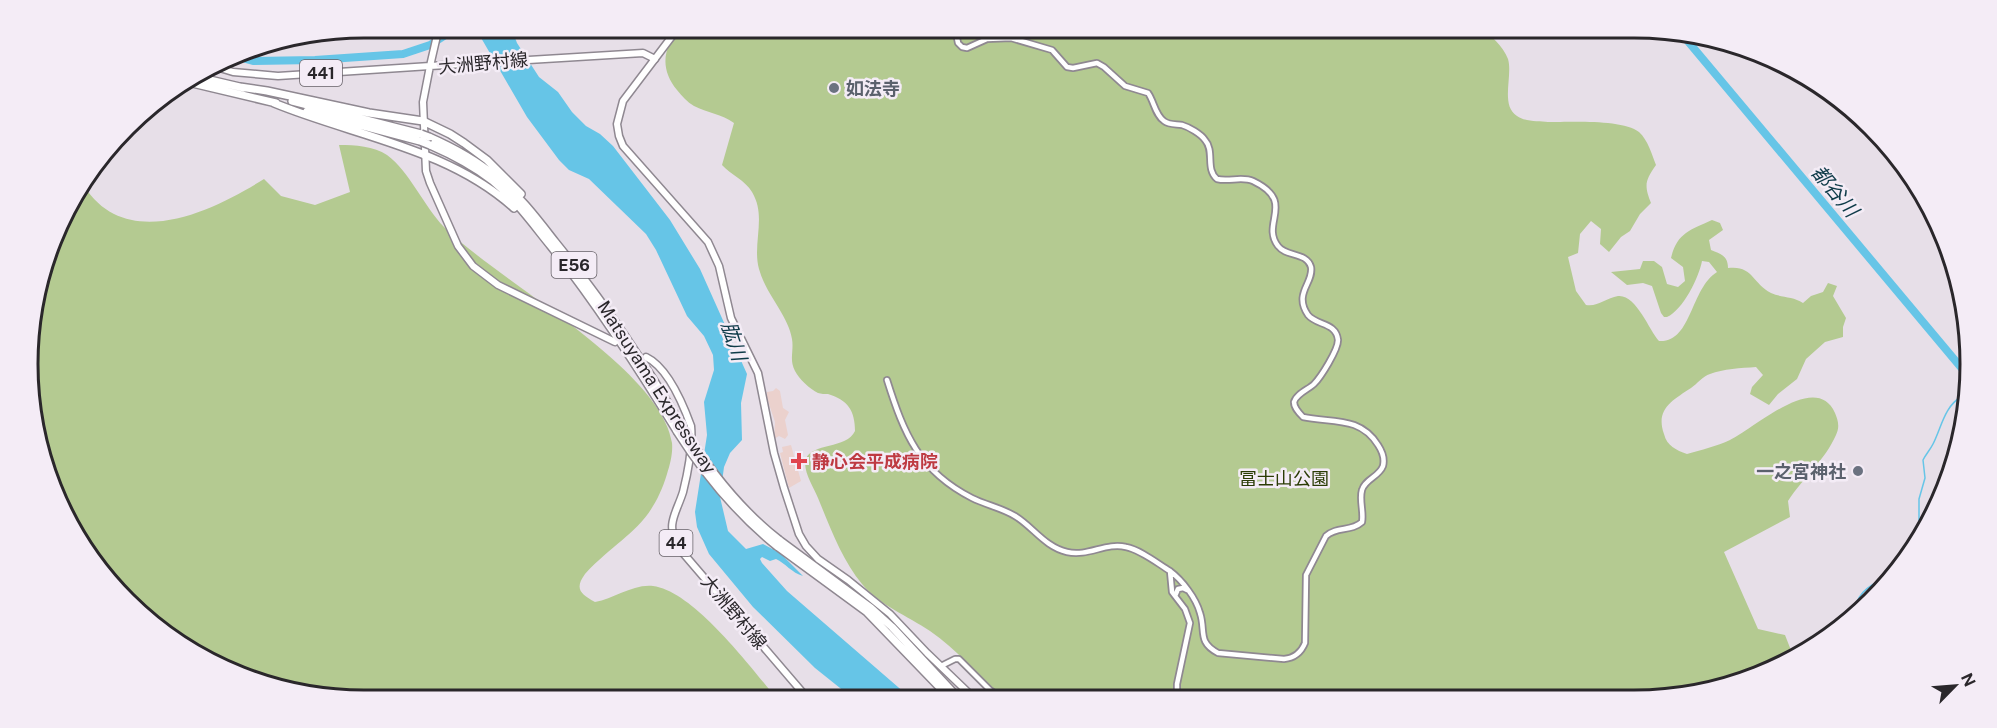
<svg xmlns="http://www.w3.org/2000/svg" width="1997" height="728" viewBox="0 0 1997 728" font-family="'Public Sans','Noto Sans JP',sans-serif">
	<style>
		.medical { fill: #ebd1cd }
		.green { fill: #b4ca91 }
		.water { fill: #66c5e7 }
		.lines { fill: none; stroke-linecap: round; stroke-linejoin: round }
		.stream { stroke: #66c5e7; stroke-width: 1.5 }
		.river { stroke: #66c5e7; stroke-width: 8 }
		.tertiary-casing { stroke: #8f8891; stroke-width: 8 }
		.primary-casing { stroke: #8f8891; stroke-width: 9 }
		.trunk-casing { stroke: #8f8891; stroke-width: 9 }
		.motorway-casing { stroke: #8f8891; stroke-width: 10 }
		.tertiary { stroke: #fff; stroke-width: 4.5 }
		.primary { stroke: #fff; stroke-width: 6 }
		.trunk { stroke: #fff; stroke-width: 6 }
		.motorway { stroke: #fff; stroke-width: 7 }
		.motorway-bridge-casing { stroke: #8f8891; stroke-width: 10; stroke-linecap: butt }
		.motorway-bridge { stroke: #fff; stroke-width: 7 }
		.worship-dot { fill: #6b7280; stroke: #f4ecf6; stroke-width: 2 }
		.health-dot { fill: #e0444e; stroke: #f4ecf6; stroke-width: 2 }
		.labels { text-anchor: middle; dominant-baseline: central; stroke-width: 5; stroke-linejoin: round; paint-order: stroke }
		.shield { fill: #f4ecf6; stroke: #676268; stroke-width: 1.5 }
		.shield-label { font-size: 16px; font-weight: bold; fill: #2a272b }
		.street-label { font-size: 18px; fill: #2a272b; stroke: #f4ecf6 }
		.worship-label { font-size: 18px; font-weight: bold; fill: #5b616d; stroke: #f4ecf6; text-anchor: start }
		.health-label { font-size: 18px; font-weight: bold; fill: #be3a42; stroke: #f4ecf6; text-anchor: start }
		.park-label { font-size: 18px; fill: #2b3c05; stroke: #f4ecf6 }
		.water-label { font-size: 20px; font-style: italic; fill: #0f3b49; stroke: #f4ecf6 }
		.rim { fill: none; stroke: #2a272b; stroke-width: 3 }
	</style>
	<rect width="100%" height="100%" fill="#e7dfe8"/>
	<path class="medical" d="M776,388L780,391L783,408L789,412L785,420L788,435L785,439L779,436L774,439L775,422L767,398V392L773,391Z
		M791,445L801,481L789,488L780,453L783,452L782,447Z"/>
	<path class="green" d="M682,27H1481C1491,36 1503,46 1508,59C1513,76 1500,105 1517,116C1525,122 1539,121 1548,122C1570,122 1623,119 1639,132C1648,140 1652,155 1656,165C1645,181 1644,185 1651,203L1640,214L1630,231L1621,237L1609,252L1600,244L1601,229L1591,221L1580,234L1578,253L1568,257L1576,291L1586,305C1598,307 1606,298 1618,296C1636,294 1649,330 1659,341C1692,343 1690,289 1717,272L1709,262L1702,261C1699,277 1683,310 1667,317H1664L1661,313L1652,286L1643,283L1627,285L1611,272L1640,269L1643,261H1654L1662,267L1667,284L1678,287L1685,281L1683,267L1671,258C1677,233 1690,230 1712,220L1720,223L1723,230L1709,240L1711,250C1721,254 1728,256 1728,268C1753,265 1752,283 1771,293C1782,298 1793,296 1803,303L1811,296L1823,292L1828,283L1837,286L1833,296L1846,318L1843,327V337L1825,342L1806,359L1797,379L1778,394L1769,405L1750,394L1752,387L1763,375L1756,367C1741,368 1723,369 1710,374C1703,376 1697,384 1691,388C1673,400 1655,409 1664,434C1667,446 1676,450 1687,454C1701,450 1717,446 1730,440C1754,429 1816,370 1835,413C1838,420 1840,427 1836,435C1825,460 1803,478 1788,501L1790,517L1724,552L1758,629L1785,635L1794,658L1782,666L1677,698L997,700C978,673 957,650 930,631C908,616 879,605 862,584C842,560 830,527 818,498C814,488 802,470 806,459C811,443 847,449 855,431C855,411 848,400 828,394C825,394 821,394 818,393C810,389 799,379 795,371C789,360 794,351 792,339C788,315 766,295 759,269C752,243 767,217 752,192C745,180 731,175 722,165L734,123C722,114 707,113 694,106C687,102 682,96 677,90C659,68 663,46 682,27Z
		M339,145C355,145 374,146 387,155C409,171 424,206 444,227C498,281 661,368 672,443C673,453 670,465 667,474C650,530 620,536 585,574C574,589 581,594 595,602C614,599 632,584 653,586C694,591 752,669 778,700L364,701L277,690L176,644L84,552L38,451L30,320L62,215L84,186C127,253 213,211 264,179L281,196L315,205L350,192Z"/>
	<path class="water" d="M451,27H511L517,43L539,77L558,92L572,112L586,126L600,134L613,146L670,220L700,269L747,374L741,403L742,440L730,453L724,467L720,497L728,531L746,549L763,544L780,553L803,576C792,573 785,563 776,559L770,561L762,557L760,559L762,563L787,591L913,700H855L815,668L753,607L709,554L697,527L695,512L707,435L704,402L714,370L713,355L704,336L687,316L656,250L646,234L589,179L569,170L559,160L527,117L480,36L475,35L467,39L463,33L466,30L465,28H460L453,35L450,28Z"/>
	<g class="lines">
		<path class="stream" d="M1919,540V499L1925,478L1923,460C1926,454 1930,450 1933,444C1942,426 1944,407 1962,396
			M1850,621C1857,594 1864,587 1890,576"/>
		<path class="river" d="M1681,33L1964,371
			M231,55L253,61L315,60L403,54L430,45L458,27"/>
		<defs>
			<path id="tertiary" d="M981,27L974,30H964L960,32L957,38L958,43L962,47L967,48L987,39L1011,38L1052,50L1067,67L1073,68L1097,63L1104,67L1125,86L1148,93C1154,101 1155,115 1164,121C1169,125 1176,124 1182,125C1189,127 1201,134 1205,140C1215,151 1205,169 1217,179C1229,182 1242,176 1253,181C1297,202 1260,223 1278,246C1286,257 1307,252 1311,267C1314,283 1293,293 1308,315C1317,326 1336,322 1338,340C1338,350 1321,377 1314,384C1309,389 1296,394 1294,402C1294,408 1299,413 1303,417C1332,423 1360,416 1378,445C1382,451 1385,458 1383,466C1379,477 1365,479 1362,490C1359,500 1364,512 1362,522C1351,532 1337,526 1326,536L1306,575L1305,643C1301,653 1294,658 1284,659L1218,653C1197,642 1206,631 1200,613C1196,598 1182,580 1170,571L1172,592L1175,596
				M887,380C904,434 919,471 972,498C986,505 1002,508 1015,516C1033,527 1045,547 1067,552C1088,557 1106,542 1126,547C1141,550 1157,563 1170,571
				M941,666L955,659H959L990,690L1005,700
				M1180,699L1177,691V684L1190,623L1185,609L1175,596L1178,589L1183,588L1187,590"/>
			<path id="primary" d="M615,342L498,285L473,266L458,246L430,183L426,171L423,102L430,66L643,53L655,59
				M646,357C667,367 683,404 691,426C693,446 688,472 683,492C676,514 666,523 677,546L809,700"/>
			<path id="trunk" d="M679,27L623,101L617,124L619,136L623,146L708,242L719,266L731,318L758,373L774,453L784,488L799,534L806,546L818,559L848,580L890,614L927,653L976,700
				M213,66L233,72L278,76L430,66L439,27"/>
			<path id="motorway" d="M197,77L244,88
				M188,82L276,103
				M240,87L267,91L369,113L423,121L450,134L464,143L487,160L521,194
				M292,101L421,134
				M274,103C354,136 448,148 514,208
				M307,111L420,141
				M429,137C454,148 476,160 496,177C519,195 537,219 555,242C602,300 644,362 682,427
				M430,145C453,155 474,166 493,181C516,200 533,224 551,246C598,305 638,367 677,431
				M779,540L871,608L892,627L960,700
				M777,546L867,612L952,700"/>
		</defs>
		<use href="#tertiary" class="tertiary-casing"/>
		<use href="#primary" class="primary-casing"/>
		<use href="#trunk" class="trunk-casing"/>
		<use href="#motorway" class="motorway-casing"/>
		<use href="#tertiary" class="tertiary"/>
		<use href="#primary" class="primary"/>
		<use href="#trunk" class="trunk"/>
		<use href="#motorway" class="motorway"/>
		<defs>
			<path id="motorway-bridge" d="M421,134L429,137
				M420,141L430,145
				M682,427C709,470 739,509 779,540
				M677,431C705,475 736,513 777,546"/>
		</defs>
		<use href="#motorway-bridge" class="motorway-bridge-casing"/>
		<use href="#motorway-bridge" class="motorway-bridge"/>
	</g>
	<g class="worship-dot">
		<circle cx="834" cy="88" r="6"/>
		<circle cx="1858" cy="471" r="6"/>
	</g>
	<path class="health-dot" d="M796 452h6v6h6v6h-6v6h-6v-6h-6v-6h6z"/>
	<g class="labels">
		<g class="shield">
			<rect x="300" y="60" width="42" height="26" rx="4.5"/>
			<rect x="551.5" y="252" width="45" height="26" rx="4.5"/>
			<rect x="659.5" y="530" width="33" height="26" rx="4.5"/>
		</g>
		<g class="shield-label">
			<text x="321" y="73">441</text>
			<text x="574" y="265">E56</text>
			<text x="676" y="543">44</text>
		</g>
		<g class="street-label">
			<text transform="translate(483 63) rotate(-5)">大洲野村線</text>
			<text transform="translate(657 387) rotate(57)">Matsuyama Expressway</text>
			<text transform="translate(734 612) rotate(50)">大洲野村線</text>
		</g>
		<g class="worship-label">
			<text x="846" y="88">如法寺</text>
			<text x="1846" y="471" text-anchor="end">一之宮神社</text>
		</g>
		<g class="health-label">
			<text x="812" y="461">静心会平成病院</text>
		</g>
		<g class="park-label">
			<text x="1284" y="478">冨士山公園</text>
		</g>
		<g class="water-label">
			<text transform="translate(1835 191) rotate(50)">都谷川</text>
			<text transform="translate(734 341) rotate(72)">肱川</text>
		</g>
	</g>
	<path d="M0 0H1997V728H0ZM364 38H1634A326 326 0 0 1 1960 364V364A326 326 0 0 1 1634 690H364A326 326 0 0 1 38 364V364A326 326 0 0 1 364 38Z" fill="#f4ecf6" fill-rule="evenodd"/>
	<path class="rim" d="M364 38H1634A326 326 0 0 1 1960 364V364A326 326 0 0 1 1634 690H364A326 326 0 0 1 38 364V364A326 326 0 0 1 364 38Z"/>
	<g transform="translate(1955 686) rotate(65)" stroke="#f4ecf6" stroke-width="4.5" paint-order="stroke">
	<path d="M0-4.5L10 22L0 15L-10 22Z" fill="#2a272b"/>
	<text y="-9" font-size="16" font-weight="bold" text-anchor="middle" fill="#2a272b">N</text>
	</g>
</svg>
